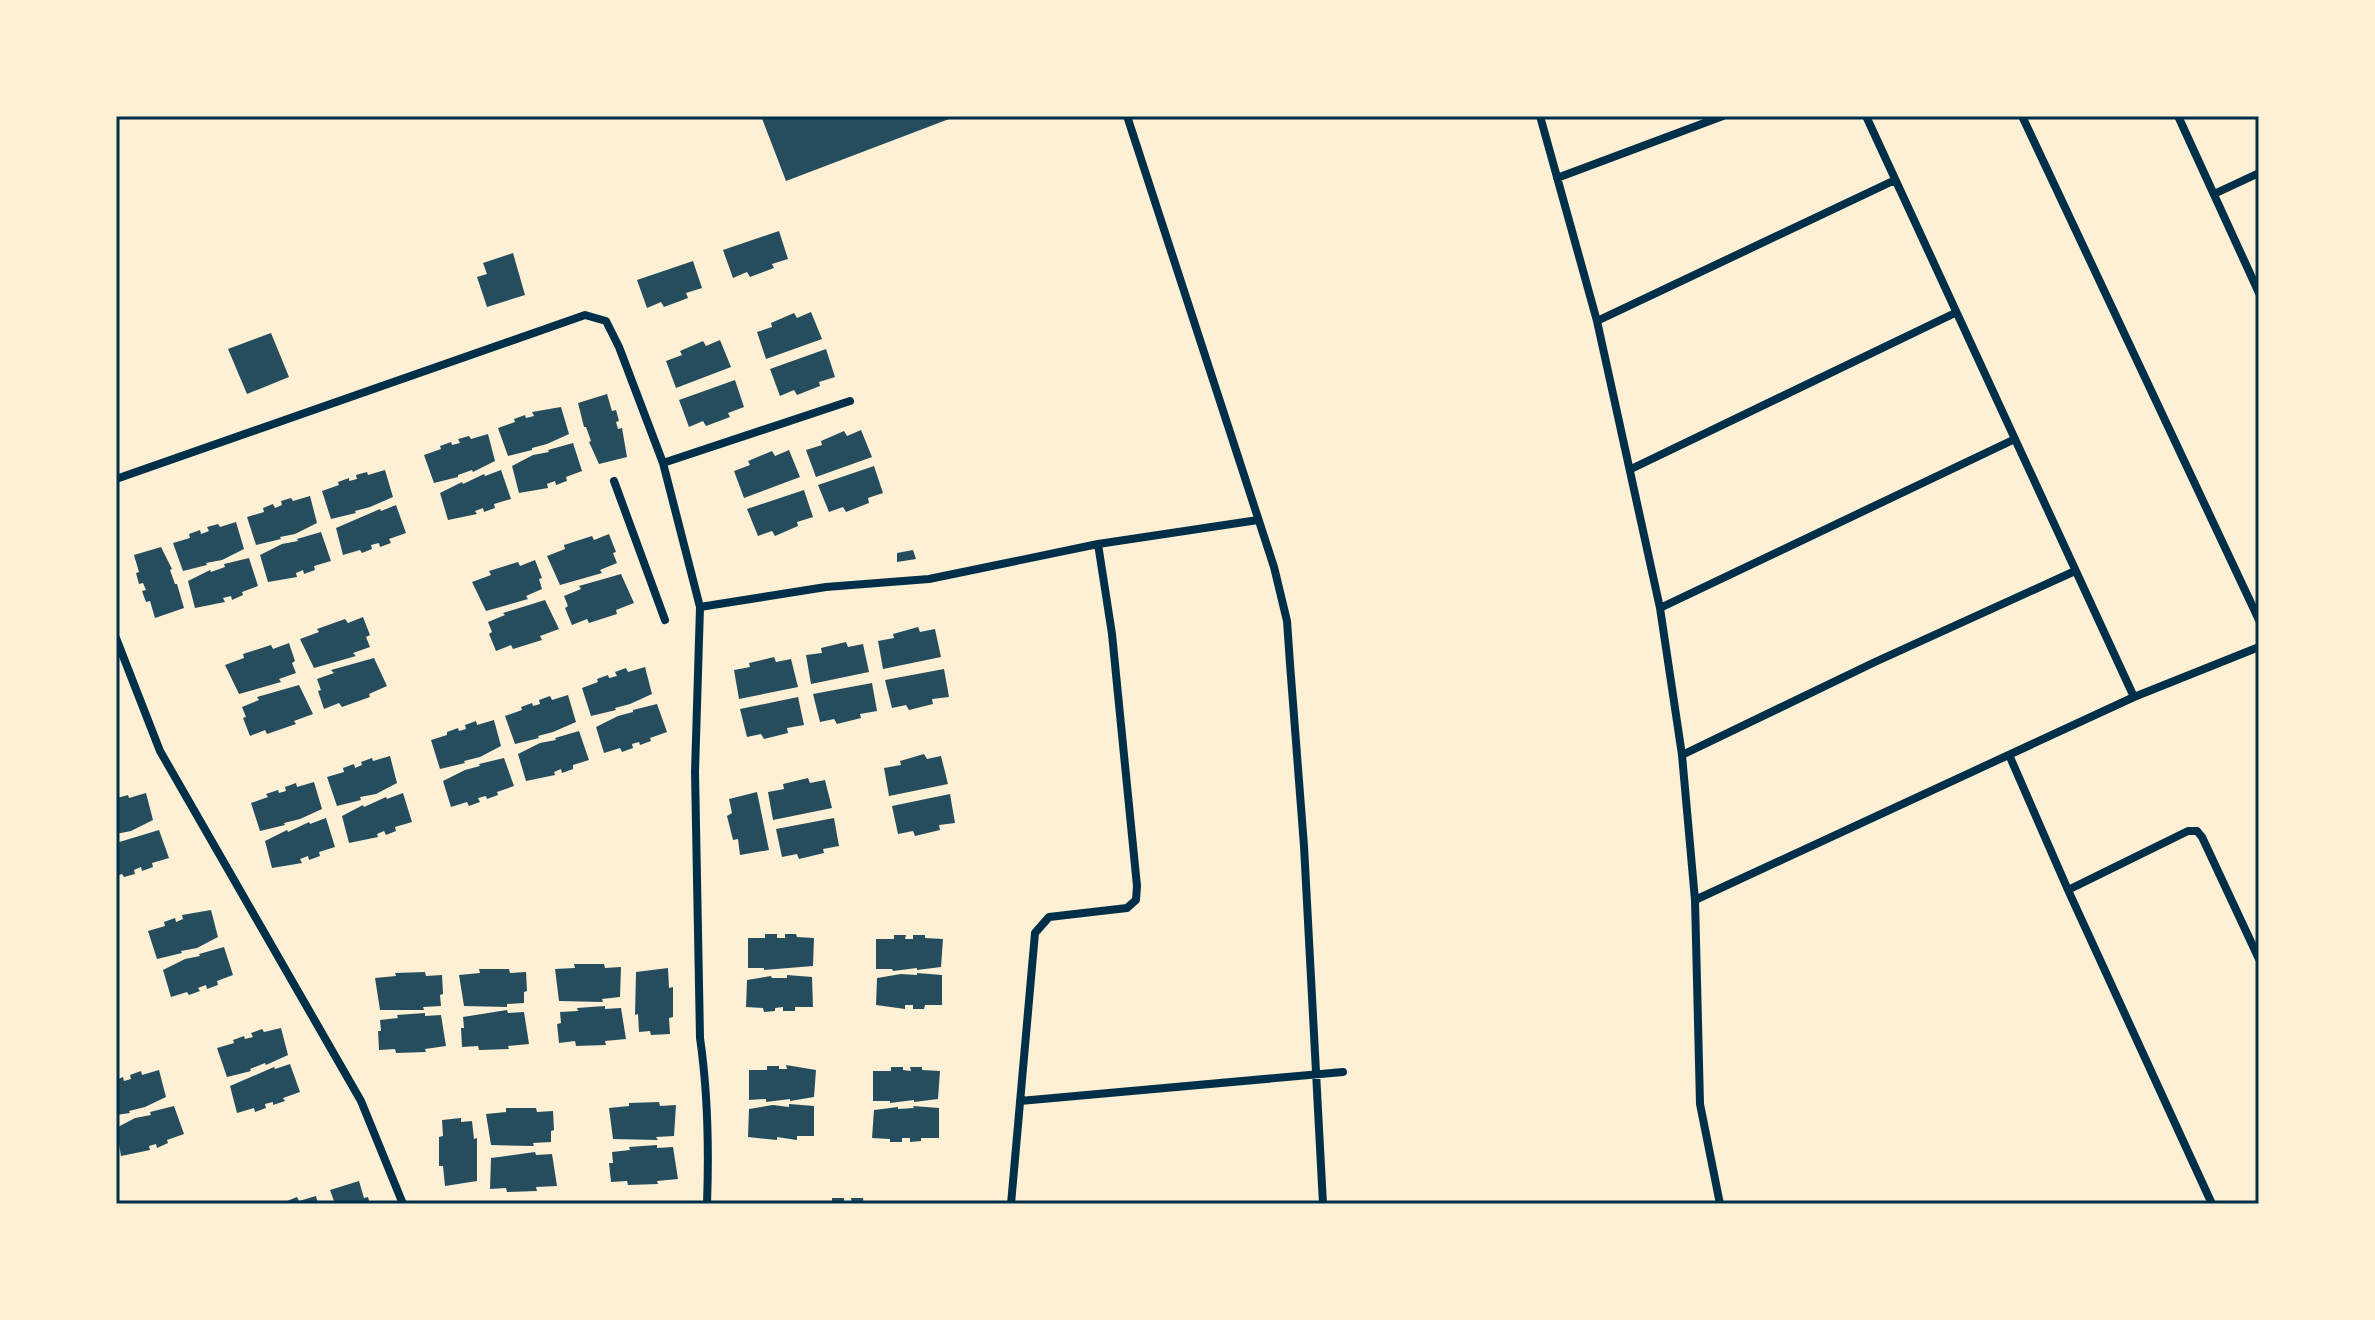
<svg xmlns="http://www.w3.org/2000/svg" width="2375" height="1320" viewBox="0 0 2375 1320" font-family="Raleway,sans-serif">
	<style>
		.building { fill: #264d5e }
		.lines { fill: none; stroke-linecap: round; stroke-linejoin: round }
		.minor { stroke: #003049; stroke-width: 8 }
		.neatline { fill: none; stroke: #003049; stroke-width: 3 }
	</style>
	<rect width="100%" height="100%" fill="#fdf0d5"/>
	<path class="building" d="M761,116H957L786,181Z
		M779,231L788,259L772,264L774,268L750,277L747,272L733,278L723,250Z
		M513,253L525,295L487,307L477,277L487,274L483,263Z
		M693,261L702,288L686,293L688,298L664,307L661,302L647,308L637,280Z
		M811,312L822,339L766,359L757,332L772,327L771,323L794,313L797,318Z
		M271,333L289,377L247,394L228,349Z
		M720,340L731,367L676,388L666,361L682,355L680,351L703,341L706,346Z
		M826,349L835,377L819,382L820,386L797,395L794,390L780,396L770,369Z
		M735,380L744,407L728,413L730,417L706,426L703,421L689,427L679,400Z
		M607,394L612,411L616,410L619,421L616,422L618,429L622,428L627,457L599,464L589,442L591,441L586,427H584L578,403Z
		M561,407L569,434L547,444L532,448V450L508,456L498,428L515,422L514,419L525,415L526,418L534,416L532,412Z
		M861,430L872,457L816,477L806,450L822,445L821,441L844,431L847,436Z
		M488,434L495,461L473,472L472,470L458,475V477L434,483L424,455L441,449L440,446L451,442L452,445L460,443L458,439L469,436L471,439Z
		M573,443L582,471L566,477L567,481L556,485L555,481L547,484L548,488L519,493L512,466L533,455L549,452L548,450Z
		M789,450L800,477L744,498L734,471L750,465L748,461L772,451L775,456Z
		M874,466L883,493L868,498L869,503L846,512L843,507L829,512L818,485Z
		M385,470L393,497L370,507L355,511L356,513L331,519L322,491L339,485L338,482L349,478V481L357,479L356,475L367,472L368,475Z
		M501,470L511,499L494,504L495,508L484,512L483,508L475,511L477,514L448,520L440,493L462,482L463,484L484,474L485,476Z
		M804,490L813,517L797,522L798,526L775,536L772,531L758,536L747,509Z
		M310,496L317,523L295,534L280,537L281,539L256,545L247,517L264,512L263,508L273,504L275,508L282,505L281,501L291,498L293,501Z
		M396,505L406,533L389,539L391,543L380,547L379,543L371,545L372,549L362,553L360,550L343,555L336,528L380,509L381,511Z
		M236,522L244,549L222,560L206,563L207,565L183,571L173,543L190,538L189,534L200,530L201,534L209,531L207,527L218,524L220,527Z
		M321,532L331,561L314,566L315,570L304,574L303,570L296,573L297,577L268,582L260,555L282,544L298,541L297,539Z
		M609,534L616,552L613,553L617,563L600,570L602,573L560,585L547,556L565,549L564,545L592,536L594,540Z
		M161,547L172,569L170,570L175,584H177L184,608L155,618L150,601L146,602L142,591L146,590L143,583L139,584L136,573L139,572L134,555Z
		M913,550L916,559L897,562V553Z
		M249,558L258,586L242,592L243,595L232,600L231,596L223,598L225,602L195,608L188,581L210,570L211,572L225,567L224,564Z
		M535,560L542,578L539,579L542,589L526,596L528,599L486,611L472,582L491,575L489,571L518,562L520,566Z
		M621,574L634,603L616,610L617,614L589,623L587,619L572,625L565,608L568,606L564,596L581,589L579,586Z
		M545,600L559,629L540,636L542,640L513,649L511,645L496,651L489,634L492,632L488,622L505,615L503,613Z
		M363,617L370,635L366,637L370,647L353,653L356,656L314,668L300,639L319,632L317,629L345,619L348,623Z
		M918,627L920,632L935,629L941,657L883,669L878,641L894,638L893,634Z
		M846,642L848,647L863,644L869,672L811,684L806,655L822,653L821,648Z
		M289,643L295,661L292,663L296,673L279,679L281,682L239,694L225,665L244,658L243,654L271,645L273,649Z
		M774,657L776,662L791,659L798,687L739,699L734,670L750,667L749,663Z
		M374,658L387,686L369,694L370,697L342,707L339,703L324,709L318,691L321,690L317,679L334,673L331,670Z
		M645,667L652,694L630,704L615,708L616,710L591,716L582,688L598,682L597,679L608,675L609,678L617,676L615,672L626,668L628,672Z
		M944,669L949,697L932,699L933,704L909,710L906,705L892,708L885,680Z
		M872,683L877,711L860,714L861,718L837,724L834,719L820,722L813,694Z
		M299,685L313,714L294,721L296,724L267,734L265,730L250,736L243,718L246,717L242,707L259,700L257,697Z
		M568,695L576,722L553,732L538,736L539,738L515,744L505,716L522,710L521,707L532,703L533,706L540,704L539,700L550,696L552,700Z
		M798,697L804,725L787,728L788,733L764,739L761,734L747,737L740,709Z
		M657,704L667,732L650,738L651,741L640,745L639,742L632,744L633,748L622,752L620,748L604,753L596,727L618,716L633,712V710Z
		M494,720L501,746L480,757L464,761L465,763L440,769L431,740L447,735V732L458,728L459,731L466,729L465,725L476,721L477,725Z
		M579,731L589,760L573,765V769L562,773L561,769L554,772L555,775L526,781L518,754L540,743L556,740L555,738Z
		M924,754L927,759L941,756L948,784L889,796L884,768L901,765L900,761Z
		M390,756L397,783L376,794L360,797L361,800L337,806L327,777L344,772L343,768L354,764L355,768L362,765L361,762L372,758L373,761Z
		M504,758L514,786L497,792L498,795L487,799L486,796L478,798L480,802L469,806L467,802L451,807L443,781L465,770L480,766L479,764Z
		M808,778L810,783L825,780L832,808L773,820L768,792L784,789L783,784Z
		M314,782L322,809L300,819L284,823L285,825L260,831L251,803L268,797L266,794L278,790L279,793L286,791L285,787L296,783L297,787Z
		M757,792L769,850L740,855L738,839L733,840L727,816L732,813L729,799Z
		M146,793L153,820L131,831L116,834L117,798L128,795L129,798Z
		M403,793L412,822L395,827L396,831L386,835L384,831L377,834L378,837L349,843L342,816L363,805L364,807L386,797L387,799Z
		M950,794L955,823L939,825L940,830L915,836L913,831L898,834L892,806Z
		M326,818L335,847L319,852L320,856L309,860L308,856L300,859L302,863L272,868L265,841L287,830L288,832L309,822L310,824Z
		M834,818L839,846L823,849L824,853L799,859L797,854L782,857L776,829Z
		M159,830L169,858L152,863L153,867L142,871L141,867L134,870L135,874L124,877L122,874L116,876V843Z
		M211,910L218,937L197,948L181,951L182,953L157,959L148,931L165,926L164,922L175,918L176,922L183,919L182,915Z
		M765,934H777V938H785V934H796L797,937L814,938L813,966L764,970V968H748V938H765Z
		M894,935H906L905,939H913V935H925V938L943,939L941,967L917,970V968L893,971L892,969H876V939H894Z
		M224,947L233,975L217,981L218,985L207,989L206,985L198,988L200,991L189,995L187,992L171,997L163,970L185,959L200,956L199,954Z
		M574,964H604L605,968L621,967L620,997L602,999L603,1002L559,1001L555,969L575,968Z
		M668,968L669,988L673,987V1017L669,1018L670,1034L651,1035L650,1031L639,1032L638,1014L635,1015L636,972Z
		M479,969H509L510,973L526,972L527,991L524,992V1003L507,1004V1007L464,1006L459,975L480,973Z
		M425,972L426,976L442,975L443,994L440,995L441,1006L423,1007L424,1010H380L375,978L396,976L395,973Z
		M917,973L942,975V1005H925L924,1009H913V1005H905V1009L876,1005L877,978L901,974L917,975Z
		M787,975L812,977L813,1007H795V1011H783V1007L775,1008V1011L764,1012L763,1008L746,1007L747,980L771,976L772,978H787Z
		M605,1006V1009L621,1008L626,1039L605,1041L606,1045L576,1046L575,1041L559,1043L557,1024L561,1023L560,1012L578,1011L577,1008Z
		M507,1010L508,1013L524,1012L529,1044L508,1046L509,1049L479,1050L478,1046L462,1047L461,1028H464L463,1017Z
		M425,1013V1016L441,1015L446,1046L425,1049L426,1052L396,1053L395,1049L379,1050L378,1031H381L380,1020L398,1018L397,1015Z
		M281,1028L288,1055L266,1065L265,1063L250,1069L251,1071L227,1077L217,1048L234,1043L233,1040L244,1036L245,1039L253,1037L251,1033L262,1029L264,1032Z
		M290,1064L300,1092L283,1098L285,1101L273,1105V1102L265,1104L266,1108L255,1112L254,1108L237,1113L230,1086L274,1067L275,1069Z
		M786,1065L816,1070L814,1097L790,1101V1099L766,1102V1099L749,1100V1070H767V1066H779V1069H787Z
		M891,1067H903V1070L911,1071L910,1067H922V1070L940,1071L938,1099L914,1102V1100L890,1103V1101H873V1071H891Z
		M159,1070L166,1097L145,1107L129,1111L130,1113L116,1115V1080L123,1077L124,1081L131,1079L130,1075L141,1071L142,1075Z
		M659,1102L660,1106L676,1105L674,1136L656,1137L658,1140L613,1139L609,1108L629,1106V1103Z
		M789,1104L814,1106V1136H797V1140L777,1137V1140L748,1137L749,1109L773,1105L789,1107Z
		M174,1106L184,1134L167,1140L168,1143L157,1148L156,1144L149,1146L150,1150L121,1156L116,1128L135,1118L151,1115L150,1112Z
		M913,1106L939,1108V1138H921V1141L910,1142V1138H902V1142H890V1139L872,1138L874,1110L898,1107V1109L914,1108Z
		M506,1108H536L537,1112L553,1111L554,1130L551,1131V1142L533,1143L534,1146L491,1145L486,1114L506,1112Z
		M461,1118V1122L472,1121L474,1139L477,1138V1181L445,1186L443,1166H439V1137L443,1136L442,1120Z
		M657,1145V1148L673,1147L678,1179L657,1181L658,1184L628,1185L627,1181L611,1182L609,1163H613L612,1152L630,1150L629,1147Z
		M535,1152L536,1155L552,1154L557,1186L536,1187L537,1191L507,1192L506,1188L490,1189L491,1158Z
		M359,1181L364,1198L368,1197L370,1204H335L330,1190Z
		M316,1196L318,1204H288L287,1201L297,1197L299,1201Z
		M832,1198H844V1204H832Z
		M851,1198H863L864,1204H852Z"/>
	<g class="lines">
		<path class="minor" d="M1127,116L1274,567L1287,621L1290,664L1304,846L1323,1204
			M1540,116L1597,321L1660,608L1682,755L1695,900L1700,1104L1720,1204
			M1866,116L2134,697
			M2022,116L2259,620
			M2178,116L2259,293
			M1557,178L1723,116
			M2214,194L2259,173
			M1597,321L1895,180
			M663,463L850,401
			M1631,469L1955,313
			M116,479L585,315L606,321L619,347L663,463L700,607L695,772L700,1038C708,1093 709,1149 707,1204
			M614,481L665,620
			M700,607L826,587L929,579L1098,544L1258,520
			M1660,608L2015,439
			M116,638L160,751L361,1101L403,1204
			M1682,755L1875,662L2075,571
			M2010,757L2068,890L2212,1204
			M2068,890L2188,831H2197L2202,837L2259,959
			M1695,900L2134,697L2259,647
			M1020,1101L1343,1072
			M1011,1204L1035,933L1049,917L1127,908L1136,900L1137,886L1112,634L1098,544"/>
	</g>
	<rect width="2375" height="1320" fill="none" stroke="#fdf0d5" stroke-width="236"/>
	<rect x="118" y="118" width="2139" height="1084" class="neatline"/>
</svg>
